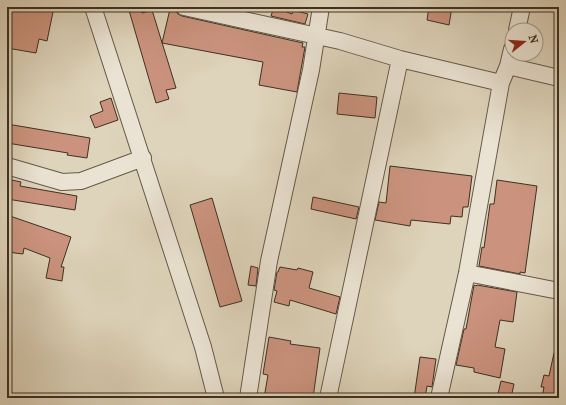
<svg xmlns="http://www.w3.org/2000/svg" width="566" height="405" viewBox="0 0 566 405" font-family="'IM FELL French Canon',serif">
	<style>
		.building { fill: #cb937e; stroke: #3e3021 }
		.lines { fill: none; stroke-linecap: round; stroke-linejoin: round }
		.minor-casing { stroke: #665948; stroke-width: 18 }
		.minor { stroke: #eae3d3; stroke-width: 16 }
	</style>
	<rect width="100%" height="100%" fill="#ded4bb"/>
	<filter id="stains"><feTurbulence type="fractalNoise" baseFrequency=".005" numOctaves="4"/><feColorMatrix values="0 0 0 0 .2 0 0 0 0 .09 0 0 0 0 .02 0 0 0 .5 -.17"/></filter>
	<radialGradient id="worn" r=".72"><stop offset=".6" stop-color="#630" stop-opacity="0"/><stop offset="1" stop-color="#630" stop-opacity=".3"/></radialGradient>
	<path class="building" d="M8,7H54L47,41L39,39L36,53L7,48V13Z
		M128,7H141L142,13L152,10L176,88L166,90L169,99L156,103Z
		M274,7L292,14L293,10L308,14L305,24L271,16Z
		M429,7H452L449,25L427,20Z
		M170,9L175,10L178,14L182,16L303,43L302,47H305L297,92L259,85L263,62L162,43Z
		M339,93L377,97L375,118L337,114Z
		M111,98L118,120L95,128L90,116L103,111L100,102Z
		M7,124L90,138L87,158L67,155L68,153L7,143Z
		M390,166L472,176L468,207H463L462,217L451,216L450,224L411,220L410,226L375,220L379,202L386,203Z
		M7,179L21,182L20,186L77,196L75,210L7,199Z
		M497,180L537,186L525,273L520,272V274L479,266L482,247L484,248L490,204H494Z
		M313,197L359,207L356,219L311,209Z
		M212,198L242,301L220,307L190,205Z
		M7,215L71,237L61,267H64L62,281L46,278L50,258L24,248L23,254L7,252Z
		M251,266L258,268L256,286L248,285Z
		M280,267L297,270L298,268L313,272L309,288L340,297L336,314L290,300L289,306L274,302L277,291L274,290L277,272H278Z
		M474,285L476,286L477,285L517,292L513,322L500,320L495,347L505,349L500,378L474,372V368L456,365L464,329H466Z
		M269,337L291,341L290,344L320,348L313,398H264L268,375L263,374Z
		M554,353H559V398H542L544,387H541L544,375L549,376Z
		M420,357L436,359L432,387L427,386L425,398H414Z
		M501,381L514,384L511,398H497Z"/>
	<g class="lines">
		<defs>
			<path id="minor" d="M93,7L203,347L216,398
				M184,7L340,41L400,59L501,83
				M517,30L522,7
				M508,66L559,78
				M7,166L62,182L81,181L143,158
				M467,273L559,291
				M248,398L269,261L311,70L321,7
				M328,398L400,59
				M439,398L467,273L501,83L508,66L512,49"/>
		</defs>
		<use href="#minor" class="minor-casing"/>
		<use href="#minor" class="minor"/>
	</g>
	<rect width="566" height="405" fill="none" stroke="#ded4bb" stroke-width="24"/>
	<rect x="8" y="8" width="550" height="389" fill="none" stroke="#3e3021" stroke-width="2"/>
	<rect x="12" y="12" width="542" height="381" fill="none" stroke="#3e3021"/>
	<g transform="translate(524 42) rotate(73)"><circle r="19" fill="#eae3d3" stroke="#a59b8c"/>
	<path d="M0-3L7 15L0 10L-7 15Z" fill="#8f2418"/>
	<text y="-6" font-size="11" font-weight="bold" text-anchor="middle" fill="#3e3021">N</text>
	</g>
	<rect width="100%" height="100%" filter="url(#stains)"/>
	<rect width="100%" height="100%" fill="url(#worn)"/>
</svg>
